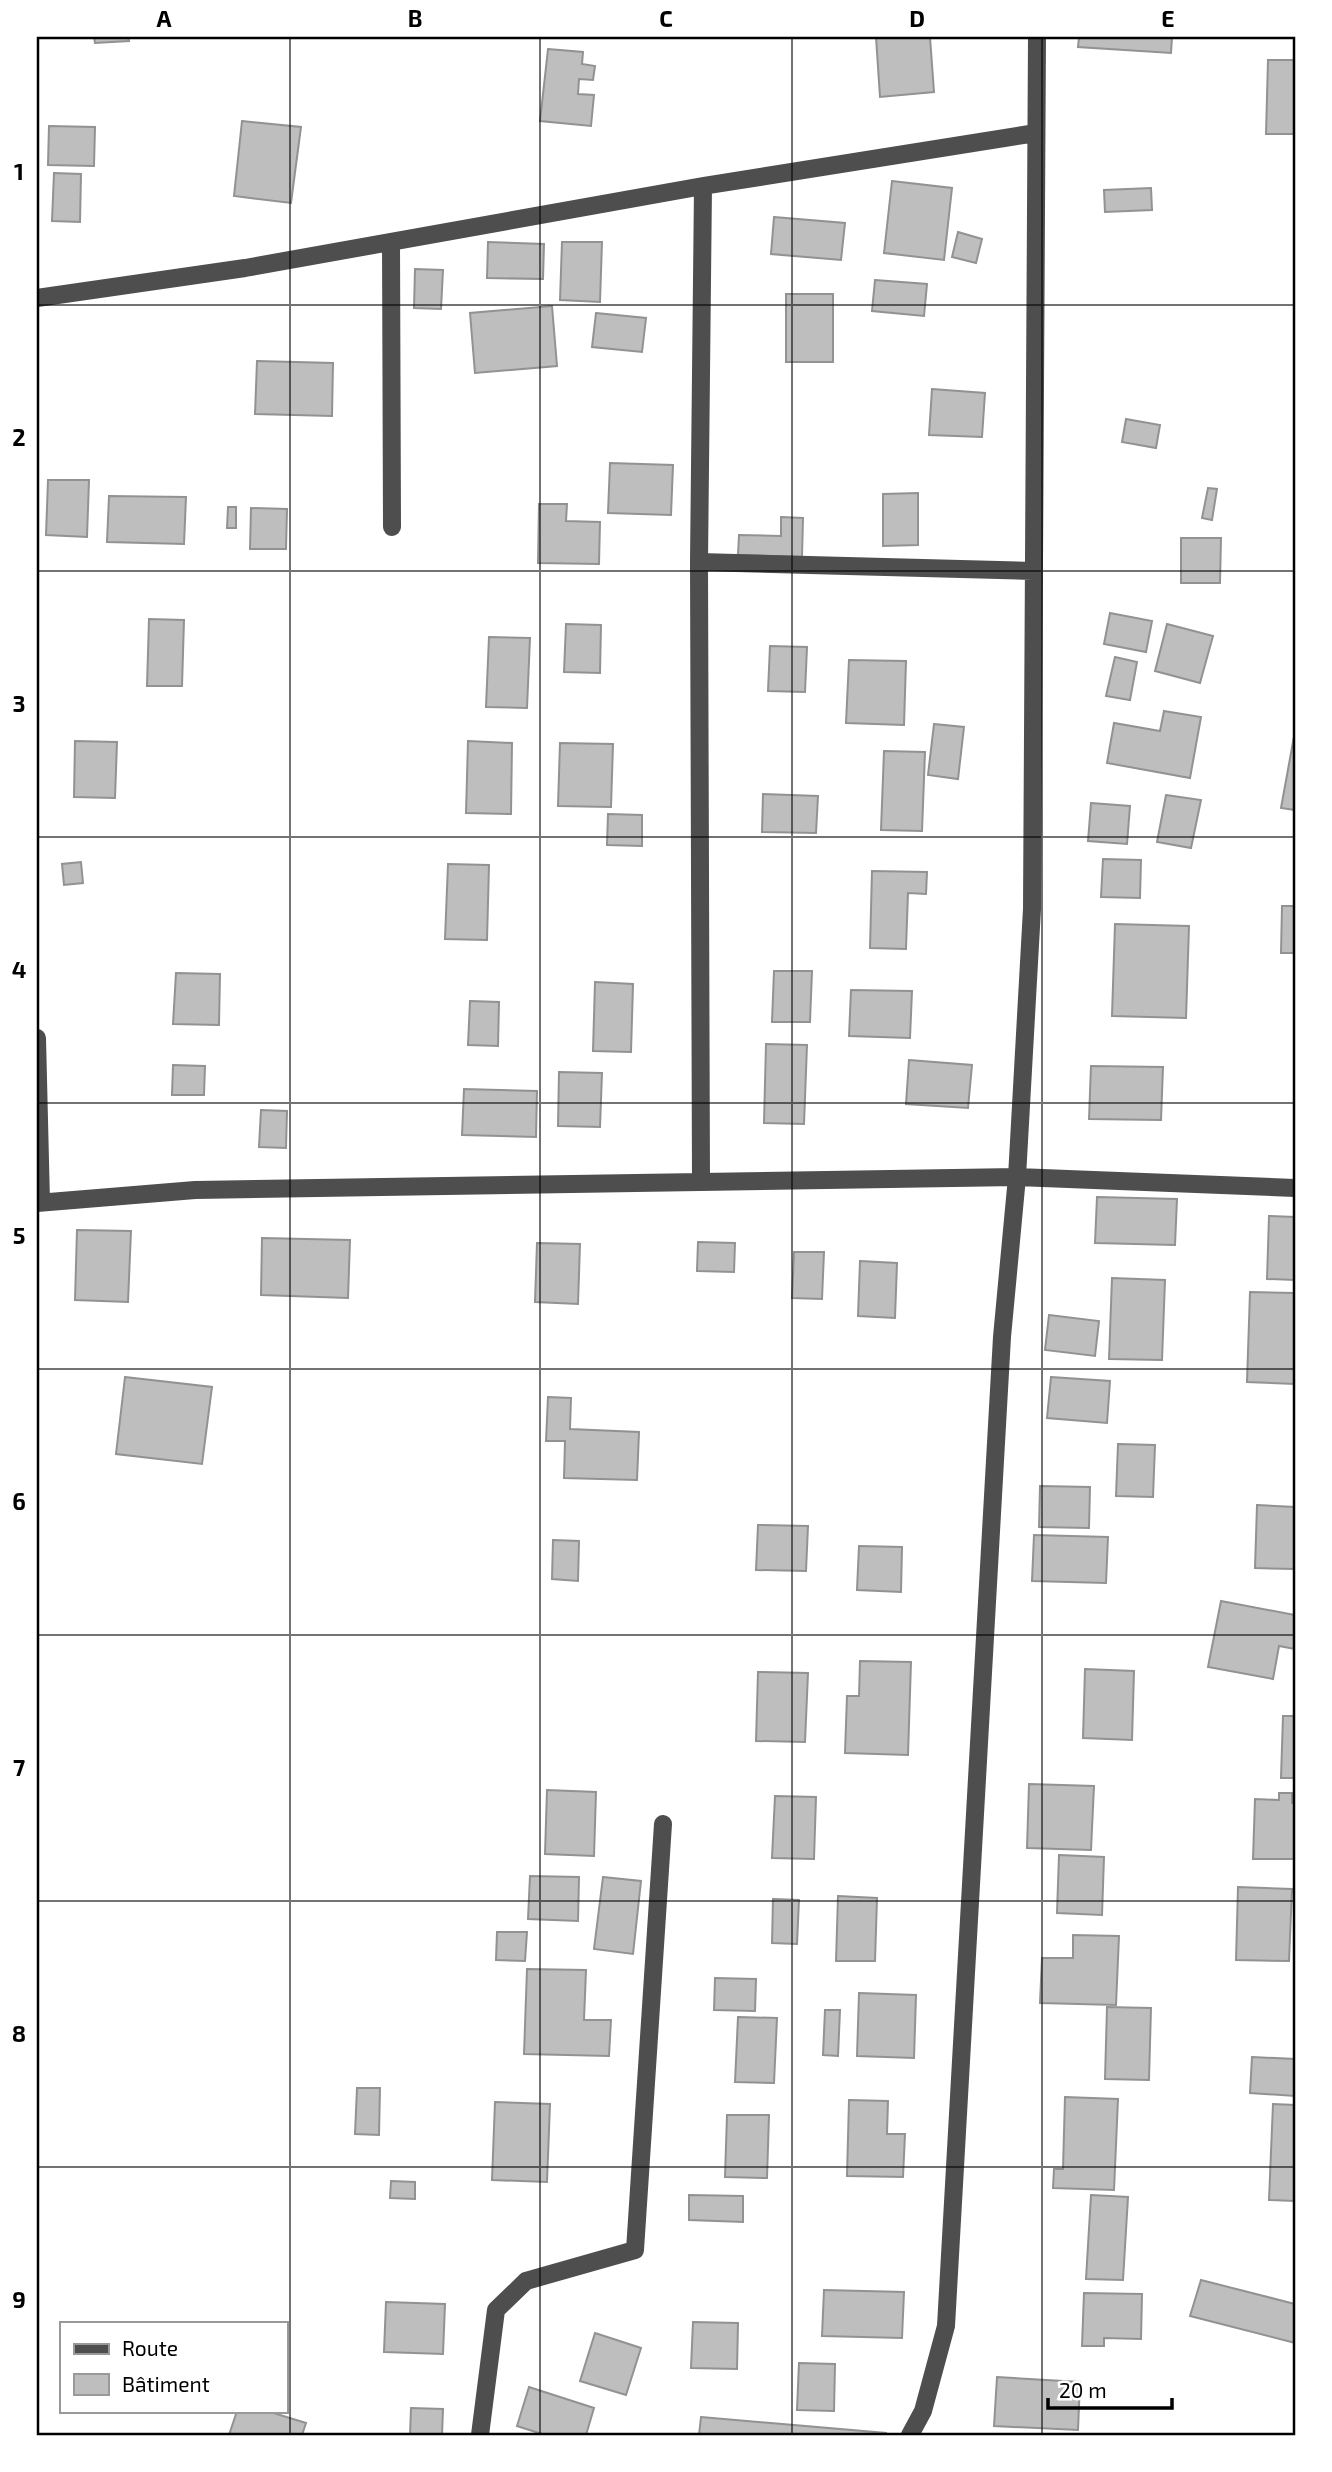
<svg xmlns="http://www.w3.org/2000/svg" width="1332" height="2472" viewBox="0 0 1332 2472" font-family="'Exo 2',sans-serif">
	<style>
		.building { fill: #bebebe; stroke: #929292; stroke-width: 2 }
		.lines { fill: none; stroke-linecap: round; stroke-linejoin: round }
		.minor { stroke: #4e4e4e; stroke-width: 18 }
		.grid { fill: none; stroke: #000; stroke-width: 2; stroke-opacity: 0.55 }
		.neatline { fill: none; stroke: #000; stroke-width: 2.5 }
		.grid-label { font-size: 23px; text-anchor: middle; font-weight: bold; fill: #000 }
	</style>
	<rect width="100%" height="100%" fill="#fff"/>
	<path class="building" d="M94,37H128L129,41L95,43Z
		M876,37H930L934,92L880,97Z
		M1079,37H1172L1171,53L1078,47Z
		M548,49L583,52L582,64L595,66L593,80L579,79L578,94L594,95L591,126L540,121Z
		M1268,60H1295V134H1266Z
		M242,121L301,127L291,203L234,196Z
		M49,126L95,127L94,166L48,165Z
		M54,173L81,174L80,222L52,221Z
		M892,181L952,188L944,260L884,253Z
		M1151,188L1152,210L1105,212L1104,190Z
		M774,217L845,223L841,260L771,254Z
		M958,232L982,239L976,263L952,257Z
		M488,242L544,244L543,279L487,278Z
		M562,242H602L600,302L560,300Z
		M415,269L443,270L441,309L414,308Z
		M875,280L927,284L924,316L872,311Z
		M786,294H833V362H786Z
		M552,306L557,366L475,373L470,313Z
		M596,313L646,318L642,352L592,347Z
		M257,361L333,363L332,416L255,414Z
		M932,389L985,393L982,437L929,435Z
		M1126,419L1160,425L1156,448L1122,442Z
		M610,463L673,465L671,515L608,513Z
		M48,480H89L87,537L46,535Z
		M1208,488L1217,489L1212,520L1202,518Z
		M918,493V545L883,546V494Z
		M109,496L186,497L184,544L107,542Z
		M539,504H567L566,521L600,522L599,564L538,563Z
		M228,507H236V528H227Z
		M251,508L287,509L286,549H250Z
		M781,517L803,518L802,557L738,555L739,535L781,536Z
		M1181,538H1221L1220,583H1181Z
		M1110,613L1152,621L1146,652L1104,644Z
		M149,619L184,620L182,686H147Z
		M566,624L601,625L600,673L564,672Z
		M1167,624L1213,636L1200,683L1155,671Z
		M489,637L530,638L527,708L486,707Z
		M770,646L807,647L805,692L768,691Z
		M1115,657L1137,662L1130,700L1106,696Z
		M849,660L906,661L904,725L846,723Z
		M1164,711L1201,717L1190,778L1107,763L1114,723L1160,731Z
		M934,724L964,727L958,779L928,775Z
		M1295,731V810L1281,808Z
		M75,741L117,742L115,798L74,797Z
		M468,741L512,743L511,814L466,813Z
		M560,743L613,744L611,807L558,806Z
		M884,751L925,752L922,831L881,830Z
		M763,794L818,796L816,833L762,832Z
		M1166,795L1201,800L1191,848L1157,842Z
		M1091,803L1130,806L1127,844L1088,841Z
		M608,814L642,815V846L607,845Z
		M1103,859L1141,860L1140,898L1101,897Z
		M81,862L83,883L64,885L62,864Z
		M448,864L489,865L487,940L445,939Z
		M872,871L927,872L926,894L908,893L906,949L870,948Z
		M1282,906H1295V953H1281Z
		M1115,924L1189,926L1186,1018L1112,1016Z
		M774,971H812L810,1022H772Z
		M176,973L220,974L219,1025L173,1024Z
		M595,982L633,984L631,1052L593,1051Z
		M851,990L912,991L910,1038L849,1036Z
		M470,1001L499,1002L498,1046L468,1045Z
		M766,1044L807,1045L804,1124L764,1123Z
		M909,1060L972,1065L968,1108L906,1104Z
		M173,1065L205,1066L204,1095H172Z
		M1091,1066L1163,1067L1161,1120L1089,1119Z
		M559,1072L602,1073L600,1127L558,1126Z
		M464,1089L537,1091L536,1137L462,1135Z
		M261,1110L287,1111L286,1148L259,1147Z
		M1097,1197L1177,1199L1175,1245L1095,1243Z
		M1269,1216L1295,1217V1280L1267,1279Z
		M77,1230L131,1231L128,1302L75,1300Z
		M262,1238L350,1240L348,1298L261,1295Z
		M698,1242L735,1243L734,1272L697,1271Z
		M537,1243L580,1244L578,1304L535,1302Z
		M794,1252H824L822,1299L792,1298Z
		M860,1261L897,1263L895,1318L858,1316Z
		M1112,1278L1165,1280L1162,1360L1109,1359Z
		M1250,1292L1295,1293V1384L1247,1382Z
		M1049,1315L1099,1321L1095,1356L1045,1350Z
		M125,1377L212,1387L202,1464L116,1454Z
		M1051,1377L1110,1381L1107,1423L1047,1418Z
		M548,1397L571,1398L570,1429L639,1432L637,1480L564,1478L565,1441H546Z
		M1118,1444L1155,1445L1153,1497L1116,1496Z
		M1040,1486L1090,1487L1089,1528L1039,1527Z
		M1257,1505L1295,1507L1294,1569L1255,1568Z
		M758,1525L808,1526L806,1571L756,1570Z
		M1034,1535L1108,1537L1106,1583L1032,1581Z
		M553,1540L579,1541L578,1581L552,1579Z
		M859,1546L902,1547L901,1592L857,1590Z
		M1221,1601L1295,1615V1649L1279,1646L1273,1679L1208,1667Z
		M860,1661L911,1662L908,1755L845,1753L847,1696H859Z
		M1085,1669L1134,1671L1132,1740L1083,1738Z
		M758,1672L808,1673L805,1742L756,1741Z
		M1283,1716H1295V1778H1281Z
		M1029,1784L1094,1786L1091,1850L1027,1848Z
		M547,1790L596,1792L594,1856L545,1854Z
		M1279,1793H1292V1803H1295V1859H1253L1255,1799L1279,1800Z
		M775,1796L816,1797L814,1859L772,1858Z
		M1059,1855L1104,1857L1102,1915L1057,1913Z
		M530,1876L579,1877L578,1921L528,1919Z
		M603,1877L641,1881L633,1954L594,1949Z
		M1238,1887L1292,1889L1289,1961L1236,1960Z
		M838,1896L877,1898L875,1961H836Z
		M773,1899L799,1900L797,1944L772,1943Z
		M497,1932H527L525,1961L496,1960Z
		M1073,1935L1119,1936L1116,2005L1040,2003L1042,1958H1073Z
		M527,1969L586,1970L584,2020H611L609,2056L524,2054Z
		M715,1978L756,1979L755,2011L714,2010Z
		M859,1993L916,1995L914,2058L857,2056Z
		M1107,2007L1151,2008L1149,2080L1105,2079Z
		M825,2010H840L838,2056L823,2055Z
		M738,2017L777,2018L774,2083L735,2082Z
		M1252,2057L1295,2059V2096L1250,2093Z
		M357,2088H380L379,2135L355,2134Z
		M1065,2097L1118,2099L1114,2190L1053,2188L1054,2169H1063Z
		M849,2100L888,2101L887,2134H905L903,2177L847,2176Z
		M495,2102L550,2104L547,2182L492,2180Z
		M1273,2104L1295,2105V2201L1269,2200Z
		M727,2115H769L767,2178L725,2177Z
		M391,2181L415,2182V2199L390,2198Z
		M689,2195L743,2196V2222L689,2220Z
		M1091,2195L1128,2197L1123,2280L1086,2279Z
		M1201,2280L1295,2304V2343L1190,2316Z
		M824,2290L904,2292L902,2338L822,2336Z
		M1084,2293L1142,2294L1141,2339L1104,2338V2346H1082Z
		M386,2302L445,2304L443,2354L384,2352Z
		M693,2322L738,2323L737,2369L691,2368Z
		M595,2333L641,2348L626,2395L580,2381Z
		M799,2363L835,2364L834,2411L797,2410Z
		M997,2377L1080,2382L1078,2430L994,2426Z
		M529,2387L594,2408L586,2435H545L517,2426Z
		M411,2408L443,2409L442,2435H410Z
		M237,2411H267L306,2423L302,2435H229Z
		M701,2417L886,2433V2435H699Z"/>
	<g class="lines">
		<path class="minor" d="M391,242L392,527
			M37,298L245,268L703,186L1036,133
			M699,562L1033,571
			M37,1038L41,1202
			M701,1182L699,562L703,186
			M37,1203L195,1190L1017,1177L1295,1188
			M480,2435L496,2310L526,2281L635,2250L663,1824
			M910,2435L923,2411L946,2326L1002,1337L1017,1177L1032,909L1037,37"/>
	</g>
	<path class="grid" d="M290,37V2435M540,37V2435M792,37V2435M1042,37V2435M37,305H1295M37,571H1295M37,837H1295M37,1103H1295M37,1369H1295M37,1635H1295M37,1901H1295M37,2167H1295"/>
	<rect width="1332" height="2472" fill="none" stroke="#ffffff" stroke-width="77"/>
	<rect x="60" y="2322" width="228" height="91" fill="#ffffff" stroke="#999999" stroke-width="2"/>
	<rect x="74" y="2344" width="35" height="10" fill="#4e4e4e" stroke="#999999" stroke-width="2"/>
	<text x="122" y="2356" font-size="21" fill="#000000">Route</text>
	<rect x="74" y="2374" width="35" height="21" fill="#bebebe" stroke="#999999" stroke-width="2"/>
	<text x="122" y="2392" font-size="21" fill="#000000">Bâtiment</text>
	<path d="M1048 2398v10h124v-10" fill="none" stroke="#000000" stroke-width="3.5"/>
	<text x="1059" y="2398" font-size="21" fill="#000000" stroke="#ffffff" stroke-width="5" paint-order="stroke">20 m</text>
	<rect x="38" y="38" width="1256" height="2396" class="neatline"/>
	<g class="grid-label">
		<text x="164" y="27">A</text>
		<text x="415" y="27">B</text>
		<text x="666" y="27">C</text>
		<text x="917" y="27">D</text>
		<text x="1168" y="27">E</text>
		<text x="19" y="180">1</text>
		<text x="19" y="446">2</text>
		<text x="19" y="712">3</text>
		<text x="19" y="978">4</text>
		<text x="19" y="1244">5</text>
		<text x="19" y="1510">6</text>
		<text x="19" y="1776">7</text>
		<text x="19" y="2042">8</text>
		<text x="19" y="2308">9</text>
	</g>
</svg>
